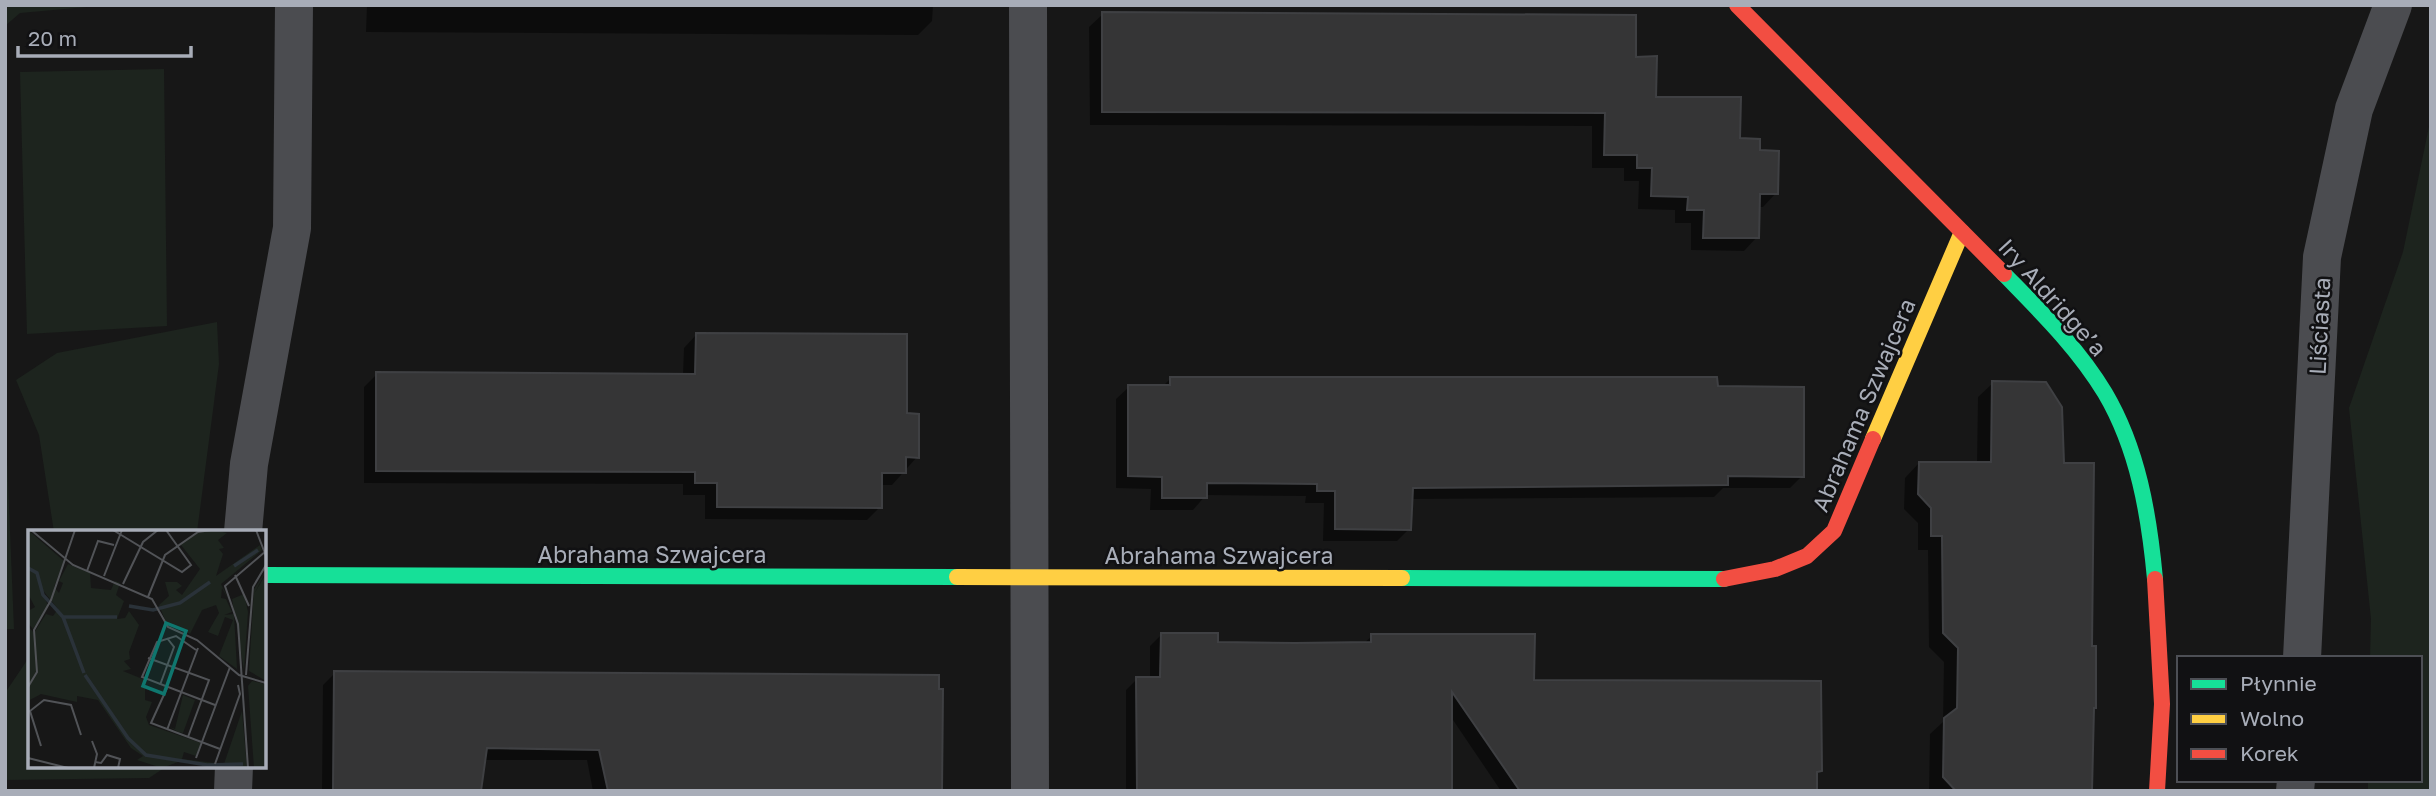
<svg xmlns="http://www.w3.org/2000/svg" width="2436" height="796" viewBox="0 0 2436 796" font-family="'Golos Text',sans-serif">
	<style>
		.green { fill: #1d241e }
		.shadow { fill: #0007 }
		.building { fill: #353536; stroke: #3f4043; stroke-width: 2 }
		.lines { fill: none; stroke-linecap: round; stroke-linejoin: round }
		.street { stroke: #4b4c50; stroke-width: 38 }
		.fast { stroke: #16e098; stroke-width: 16 }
		.slow { stroke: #ffcf43; stroke-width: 16 }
		.jam { stroke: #f24e42; stroke-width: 16 }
		.labels { text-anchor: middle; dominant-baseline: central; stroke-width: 5; stroke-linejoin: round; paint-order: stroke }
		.street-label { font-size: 23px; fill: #a8adb8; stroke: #111113 }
		.inset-river { fill: none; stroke: #2a3239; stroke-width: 3.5 }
		.inset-road { fill: none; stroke: #515357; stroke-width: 2 }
		.view { fill: #0f766e; fill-opacity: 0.15; stroke: #0f766e; stroke-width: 3.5 }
		.inset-edge { fill: none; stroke: #a8adb8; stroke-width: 3.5 }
	</style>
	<rect width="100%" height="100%" fill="#171717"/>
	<path class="green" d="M5,5H109L20,13L5,26Z
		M164,69L167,326L27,334L20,72Z
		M2431,117V791H2368V780H2420V658H2370L2371,619L2349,408L2403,252Z
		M217,322L219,364L197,532H54L39,435L16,380L57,353Z
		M5,458H7L14,629H5Z
		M30,656V766H167L149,778L5,780V693Z"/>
	<path class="shadow" d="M367,5H933L932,21L918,35L366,32Z
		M1103,14L1634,59L1655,99L1758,151L1776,193L1763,207H1758L1757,237L1744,251L1691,250V223H1675V210L1638,209L1639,181H1624V168H1592V126L1090,125L1089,27Z
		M696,335L905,414L917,457L892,485H880V507L867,520L705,519V495H683V484L364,483V387L377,374L683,375L684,348Z
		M1171,378L1716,388L1802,476L1790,488H1723L1714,497L1410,499L1409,529L1397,541H1323L1324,503H1305L1306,496L1206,495L1193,510H1150L1151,489L1116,488V399L1129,387H1162Z
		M1993,383L2062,465L2090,648L2091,791H1929L1930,734L1943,722L1944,662L1929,647L1928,550H1918V523L1904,509L1905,478L1919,463L1977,464L1978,397Z
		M1161,635L1217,643L1363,644L1372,636L1533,681L1820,770L1815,775L1594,791H1501L1451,717L1450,791H1126V690L1137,679L1150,678V646Z
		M335,673L938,691L940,791H593L587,760H483L479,791H322L323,685Z"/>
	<path class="building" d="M1102,12L1636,15V57L1657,56L1656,97H1741L1740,138L1760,139V150L1779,151L1778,194H1760L1759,238H1703L1704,210H1687L1688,197L1651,196L1652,168H1637V155H1604L1605,113L1102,112Z
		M696,333L907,334V413L919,414V458L906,457V473H882V508L717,507V483H695V472L376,471V372L695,374Z
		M1170,377H1717L1718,386L1804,387V477L1728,476V485L1413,488L1411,530L1335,529V491H1317V484L1207,483V498H1162V477L1128,476V385H1170Z
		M1992,381L2046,382L2062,407L2064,463H2094L2092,646H2096V708H2094L2092,791H1956L1943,777L1944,718L1957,708L1958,648L1943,633L1942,536H1931V508L1918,494L1919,462H1991Z
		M1161,633H1218V642L1295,643L1371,642V634H1535L1534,680L1821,681L1822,771L1817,772V791H1520L1452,692V791H1137L1136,677H1160Z
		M334,671L939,675V689H943L942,791H608L599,750L487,748L481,791H333Z"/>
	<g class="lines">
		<path class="street" d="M1028,5L1030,791
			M243,532L249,464L292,228L294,5
			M2302,658L2322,257L2354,109L2393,5
			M233,791L234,766
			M2295,791L2296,780"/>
		<path class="fast" d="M2004,274C2040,311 2078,348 2105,393C2138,449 2149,514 2155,579
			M264,575L957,577
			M1402,578L1724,579"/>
		<path class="slow" d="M1873,439L1962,232
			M957,577L1402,578"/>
		<path class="jam" d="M1737,5L2004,274
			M1724,579L1775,569L1807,556L1834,531L1873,439
			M2155,579L2162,704L2157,791"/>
	</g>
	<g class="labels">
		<g class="street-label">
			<text transform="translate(2053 297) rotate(48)">Iry Aldridge’a</text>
			<text transform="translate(2319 326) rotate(-87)">Liściasta</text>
			<text transform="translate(1863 405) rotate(-67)">Abrahama Szwajcera</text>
			<text x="652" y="554">Abrahama Szwajcera</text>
			<text x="1219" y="555">Abrahama Szwajcera</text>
		</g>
	</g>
	<g transform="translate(28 530)">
		<rect width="238" height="238" fill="#171717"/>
		<path d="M0,0L36,31L26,57L31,63L35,53L31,51L40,34L62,43L63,58L83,60L87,51L92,53L88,65L96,71L89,89L97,88L101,81L111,95L101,122L102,129L96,131L103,139L95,141L117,150V170L124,172L118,187L121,195L173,213L168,226L156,222L154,229L196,234L214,181L219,238L150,232L134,238L109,230L115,226L103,218L70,170L49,166V172L13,164L0,171V96L6,103L18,84L25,86L30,79L13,58L20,76L5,99L0,93V81L7,77L0,64ZM185,0L199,3L190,10L196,18L191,19L195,24L188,46L232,15L234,20L193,54L203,74L194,58L193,68L198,69L204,82L196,85L206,84L209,139L191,126L205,90L197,87L190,106L180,102L191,83L188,75L174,80L162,104L138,92L131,75L141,66L137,52H149L154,56L148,60L154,65L172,39L153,15L169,3ZM238,41L226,64L238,44V151L221,141L226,59ZM216,64L220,82L216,140L204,69ZM224,151L238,154V238H226L220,156ZM155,165L167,170L155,203L150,202L142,197L147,199Z" fill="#1d241e"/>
		<path class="inset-river" d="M206,36L230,20M0,38L9,43L15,65L35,87L56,143M101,76L125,80L152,73L182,52M35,87H89M57,145L100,208L118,225L179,235L215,234"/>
		<path class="inset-road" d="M3,0L45,35L124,69L140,97L169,110L211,145L238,153M85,0L154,42L163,35L138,0M228,0L238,26M59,41L70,11L86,15M207,45L221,76M76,46L94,0M95,54L115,12L130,0M120,67L137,25L170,2L183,0M168,120L148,106L129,112L114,147L187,175M120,128L181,150L160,207M218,145L225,57L238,35M132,155L146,117L139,108M0,157L9,142L6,100L23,70L47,0M139,158L123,193L192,219M139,200L170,118M64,211L69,224L66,238M13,216L2,181L16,170L43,175L53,205M0,228L40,238M168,228L202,137M67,232L73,233L79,225L92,229L90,238M187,234L212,164L210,155M220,238L210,94L197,56L238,21"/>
		<path class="view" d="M138,93L158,101L136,164L115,156Z"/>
		<rect width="238" height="238" class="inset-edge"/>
	</g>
	<rect width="2436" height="796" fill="none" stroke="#a8adb8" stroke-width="14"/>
	<rect x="2177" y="656" width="245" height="126" fill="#111113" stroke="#4d4f55" stroke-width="2"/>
	<rect x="2191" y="679" width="35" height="10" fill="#16e098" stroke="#4d4f55" stroke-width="2"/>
	<text x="2240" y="691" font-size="21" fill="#a8adb8">Płynnie</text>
	<rect x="2191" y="714" width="35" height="10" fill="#ffcf43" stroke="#4d4f55" stroke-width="2"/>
	<text x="2240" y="726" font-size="21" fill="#a8adb8">Wolno</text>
	<rect x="2191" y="749" width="35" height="10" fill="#f24e42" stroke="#4d4f55" stroke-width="2"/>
	<text x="2240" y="761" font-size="21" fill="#a8adb8">Korek</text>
	<path d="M18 46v10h173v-10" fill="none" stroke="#a8adb8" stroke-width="3.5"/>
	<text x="28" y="46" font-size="21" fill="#a8adb8" stroke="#111113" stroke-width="5" paint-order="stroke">20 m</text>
</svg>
